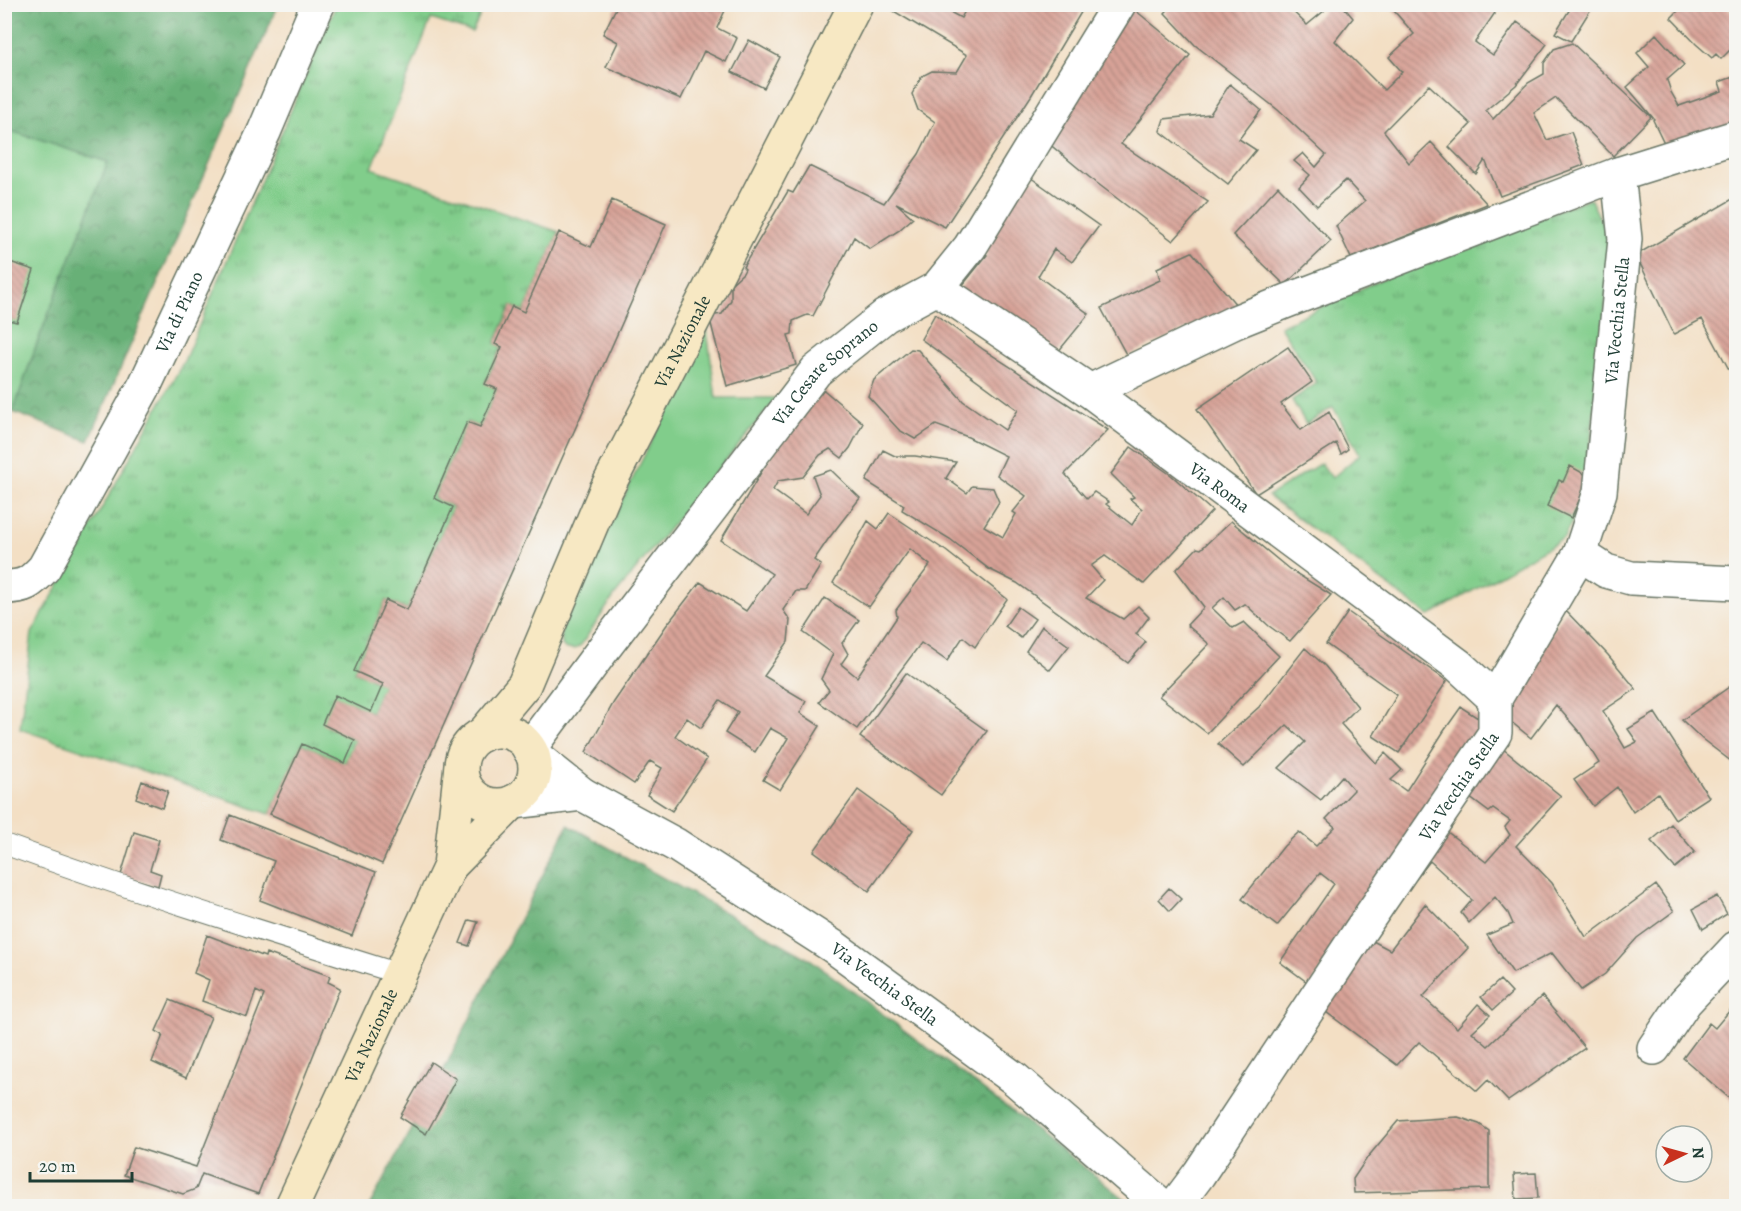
<svg xmlns="http://www.w3.org/2000/svg" width="1741" height="1211" viewBox="0 0 1741 1211" font-family="Alegreya,serif">
	<style>
		.green { fill: #81cd8b; stroke: #508560; stroke-width: 1.5 }
		.forest { fill: url(#forest-crowns); stroke: #447656; stroke-width: 1.5 }
		.park { fill: url(#park-tufts); stroke: #508560; stroke-width: 1.5 }
		.building { fill: url(#building-back-hatch) }
		.lines { fill: none; stroke-linecap: round; stroke-linejoin: round }
		.service-casing { stroke: #697666; stroke-width: 22 }
		.minor-casing { stroke: #697666; stroke-width: 36 }
		.secondary-casing { stroke: #697666; stroke-width: 36 }
		.service { stroke: #fff; stroke-width: 20 }
		.minor { stroke: #fff; stroke-width: 33 }
		.secondary { stroke: #f7e8c3; stroke-width: 33 }
		.labels { text-anchor: middle; dominant-baseline: central; stroke-width: 5; stroke-linejoin: round; paint-order: stroke }
		.street-label { font-size: 18px; fill: #1f3d34; stroke: #f6f6f2 }
	</style>
	<defs>
		<pattern id="forest-crowns" width="20" height="18" patternUnits="userSpaceOnUse" patternTransform="scale(1.5)"><rect width="20" height="18" fill="#68b077"/><path d="M2 6a3 3 0 1 1 6 0M12 15a3 3 0 1 1 6 0" fill="none" stroke="#559062"/></pattern>
		<pattern id="park-tufts" width="24" height="20" patternUnits="userSpaceOnUse" patternTransform="scale(1.5)"><rect width="24" height="20" fill="#81cd8b"/><path d="M3 7l-1-3M5 7V3M7 7l1-3M15 17l-1-3M17 17v-4M19 17l1-3" fill="none" stroke="#69a872"/></pattern>
		<pattern id="building-back-hatch" width="6" height="6" patternUnits="userSpaceOnUse" patternTransform="scale(1.5)"><rect width="6" height="6" fill="#d8a398"/><path d="M-1 5l2 2M0 0l6 6M5-1l2 2" fill="none" stroke="#af867d"/></pattern>
	</defs>
	<rect width="100%" height="100%" fill="#f6f6f2"/>
	<filter id="ink" filterUnits="userSpaceOnUse"><feTurbulence type="fractalNoise" baseFrequency=".0167" numOctaves="2"/><feDisplacementMap in="SourceGraphic" scale="12" xChannelSelector="R" yChannelSelector="G"/><feConvolveMatrix kernelMatrix="1 2 1 2 8 2 1 2 1" color-interpolation-filters="sRGB"/></filter>
	<filter id="wash" filterUnits="userSpaceOnUse"><feTurbulence type="fractalNoise" baseFrequency=".008" numOctaves="4" result="noise"/><feDisplacementMap in="SourceGraphic" scale="24" xChannelSelector="R" yChannelSelector="G"/><feGaussianBlur stdDeviation="1.35" result="paint"/><feColorMatrix in="noise" values="0 0 0 0 0 0 0 0 0 0 0 0 0 0 0 0 0 1.4 0 .05"/><feComposite in="paint" operator="in"/></filter>
	<g filter="url(#wash)">
		<rect width="100%" height="100%" fill="#f3dfc4"/>
		<path class="green" d="M5,129L108,162L36,346L13,412L5,409Z
			M707,330L716,398H777L654,547L615,595L581,645L575,649H566L562,645L561,630L630,484Z"/>
		<path class="forest" d="M5,4L278,5L89,441L13,412L36,346L108,162L5,129Z
			M568,825L811,960L1038,1131L1134,1206H369L431,1095Z"/>
		<path class="park" d="M336,5H485L472,32L431,19L372,168L559,232L524,312L511,306L495,343L502,347L485,383L497,389L480,427L467,422L434,498L453,507L407,610L386,600L354,671L383,684L371,712L335,696L323,724L355,740L345,763L302,744L270,814L20,729L32,633L184,361Z
			M1590,198L1612,244L1585,495L1564,538L1429,616L1268,496L1321,463L1332,478L1360,454L1333,407L1306,424L1292,400L1317,383L1280,326L1397,272Z"/>
		<g id="blocks">
			<path class="building" d="M618,4H728L717,28L737,38L726,62L704,51L681,99L606,67L618,42L603,34Z
				M882,4H935L961,18L969,4L992,6V4H1086L1031,96L945,227L896,203L913,218L898,231L870,249L854,237L813,316L807,315L793,321L792,334L788,335L796,365L727,386L709,316L722,314L731,300V284L743,273L745,269L743,267L788,191L793,193L809,166L884,203L919,154L935,122L918,110L912,94L922,76L932,71L957,72L967,55Z
				M1173,4H1285L1307,25L1324,11L1318,4H1345L1343,6L1353,18L1335,41L1384,90L1402,72L1389,57L1414,34L1388,4H1501L1475,42L1493,55L1517,22L1547,44L1516,85L1486,110L1493,119L1528,83L1544,74V63L1554,49L1572,43L1651,117L1613,156L1556,98L1534,113L1547,140L1571,132L1584,165L1500,196L1485,160L1476,174L1449,147L1471,124L1429,85L1384,131L1409,163L1431,142L1487,204L1351,258L1336,226L1365,201L1346,180L1317,206L1299,187L1310,175L1294,161L1303,153L1316,167L1326,155L1278,110L1195,45L1165,13Z
				M1573,4H1594L1571,41L1555,33Z
				M1685,4H1723L1736,17V44L1721,59L1716,54L1712,58L1696,44L1671,18Z
				M1130,6L1190,55L1121,144L1208,202L1173,241L1089,177L1041,137Z
				M1656,34L1684,65L1667,80L1671,92L1679,106L1722,91L1719,82L1736,76V128L1668,151L1653,120L1654,119L1627,87L1649,67L1637,53Z
				M749,40L780,57L764,88L732,72Z
				M1230,84L1261,110L1239,139L1256,150L1228,184L1160,131L1164,119L1210,114Z
				M1027,175L1099,226L1072,262L1054,249L1038,276L1089,314L1053,358L958,291L987,255L982,249Z
				M1278,186L1331,241L1285,285L1233,235Z
				M1736,197V373L1732,375L1702,319L1674,334L1636,255Z
				M612,200L666,224L382,864L270,814L302,744L345,763L355,740L322,724L335,695L371,712L383,684L354,671L386,600L407,610L453,507L434,498L467,422L480,427L497,389L485,384L502,347L495,344L512,306L524,312L559,232L591,247Z
				M1192,252L1237,306L1127,356L1101,308L1160,280L1157,268Z
				M4,260L34,270L17,322L4,319Z
				M935,314L984,350L1108,430L1065,474L1087,499L1094,492L1109,502L1106,504L1132,525L1142,509L1130,499L1134,497L1111,474L1131,447L1171,475L1212,511L1144,584L1105,556L1091,566L1103,580L1086,598L1123,619L1138,606L1149,617L1136,634L1146,642L1128,663L1017,583L989,569L950,539L902,510L904,505L866,481L883,450L895,456H915L956,462L946,478L967,493L972,486L993,488L999,502L984,526L1003,537L1016,514L1013,512L1026,496L997,475L1006,456L968,437L936,425L915,439L899,430L868,396L874,380L911,349L918,350L963,401L1005,430L1018,410L921,339Z
				M1288,347L1312,382L1281,404L1301,430L1329,412L1348,449L1341,454L1336,443L1256,494L1197,409Z
				M819,386L863,423L850,448L842,458L830,449L820,455L803,477L778,481L773,490L806,514L820,495L813,476L831,470L860,498L829,538L814,560L821,565L805,591H796L783,610L790,620L788,642L764,676L806,701L800,713L820,726L780,790L763,780L788,738L770,728L755,752L725,733L738,712L720,700L701,728L687,718L675,736L707,759L672,811L647,795L662,768L650,761L634,784L586,752L614,702L666,626L700,582L746,611L772,574L721,540L769,459Z
				M1570,466L1590,477L1571,518L1547,506L1559,480L1563,482Z
				M889,513L946,551L1007,599L975,647L963,637L947,661L921,643L857,729L819,702L829,690L821,679L833,654L803,632L825,598L859,620L842,643L848,654L841,664L857,677L897,617L896,610L930,565L910,549L869,607L833,583L868,521L878,529Z
				M1231,521L1289,569L1331,595L1290,641L1269,626L1245,604L1235,610L1224,597L1212,608L1233,628L1244,622L1279,656L1207,733L1159,696L1209,644L1187,625L1204,607L1176,570L1197,548L1201,549Z
				M1018,607L1035,619L1021,638L1005,626Z
				M1566,611L1608,655L1636,689L1603,711L1625,748L1637,742L1628,729L1655,713L1709,797L1675,819L1658,793L1633,812L1617,787L1593,806L1574,780L1599,763L1581,734L1556,705L1531,738L1499,712Z
				M1348,612L1447,681L1399,753L1373,736L1397,695L1326,644Z
				M1042,626L1069,646L1050,670L1026,651Z
				M1305,648L1325,666L1358,707L1341,724L1376,763L1385,753L1402,770L1391,780L1406,791L1444,731L1461,707L1481,720L1482,735L1311,985L1280,962L1334,884L1320,873L1277,926L1242,899L1284,846L1299,832L1316,846L1335,827L1326,819L1354,790L1342,776L1321,800L1279,768L1305,742L1287,725L1244,767L1218,744L1259,707Z
				M906,673L987,731L941,795L860,737Z
				M1732,685L1736,689V765L1702,739L1682,720Z
				M1497,744L1561,796L1516,846L1552,883L1586,937L1656,885L1674,911L1637,938L1605,974L1581,990L1552,953L1513,973L1487,935L1513,924L1508,913L1495,897L1469,923L1461,913L1472,900L1430,861L1416,879L1408,871L1441,827L1486,862L1510,835L1505,827L1510,821L1493,809L1489,812L1461,791Z
				M142,781L168,791L162,808L136,798Z
				M858,790L913,830L869,891L814,851Z
				M230,815L376,872L352,936L260,900L274,861L221,840Z
				M1671,824L1695,852L1675,868L1651,841Z
				M134,832L159,840L150,870L161,874L158,886L121,875Z
				M1169,888L1181,899L1170,911L1159,899Z
				M1717,896L1727,914L1703,929L1693,909Z
				M1425,904L1468,948L1423,997L1457,1028L1478,1004L1490,1015L1472,1032L1488,1046L1542,996L1585,1048L1508,1101L1488,1080L1477,1091L1419,1042L1397,1065L1318,1006L1371,940L1390,950Z
				M469,920L478,922L469,946L460,943Z
				M207,935L265,957L266,953L330,976L328,982L340,988L258,1194L202,1174L196,1189L183,1194L124,1175L134,1147L196,1167L264,995L256,991L247,1017L202,1001L209,980L194,973Z
				M1500,980L1512,993L1493,1010L1481,997Z
				M170,1000L211,1017L186,1078L152,1062L163,1035L156,1031Z
				M1736,1003V1104L1683,1058L1709,1023L1715,1028Z
				M431,1062L456,1079L426,1134L400,1117Z
				M1458,1117L1479,1124L1489,1131V1189L1354,1193L1353,1179L1367,1158L1398,1121Z
				M1536,1173L1538,1198L1516,1199L1514,1174Z"/>
		</g>
	</g>
	<g filter="url(#ink)">
		<use href="#blocks" fill-opacity="0" stroke="#697666" stroke-width="1.5"/>
		<g class="lines">
			<defs>
				<path id="service" d="M4,844C135,892 268,933 400,974"/>
				<g id="minor">
					<path id="s1" d="M937,288L1090,391L1458,665L1495,699"/>
					<path d="M1090,391L1235,322L1287,301L1618,174L1736,137"/>
					<path d="M1580,554L1606,571L1631,578L1736,583"/>
					<path id="s2" d="M4,587C25,587 30,583 44,568L145,385L264,132L318,4"/>
					<path id="s3" d="M529,749L601,652L816,371L885,316L937,288L970,247L1119,4"/>
					<path id="s4" d="M532,754L582,794L676,845L834,947L1015,1079L1162,1206"/>
					<path d="M513,802L582,794"/>
					<path d="M1654,1048L1685,1002L1736,948"/>
					<path id="s5" d="M1175,1206L1199,1174L1360,931L1495,733V699L1580,554L1600,492L1625,239L1618,174"/>
				</g>
				<g id="secondary">
					<circle cx="498" cy="768" r="37"/>
					<path id="s6" d="M482,735L524,685L606,490L856,4"/>
					<path d="M450,866L513,802"/>
					<path id="s7" d="M292,1206L450,866L461,765"/>
				</g>
			</defs>
			<use href="#service" class="service-casing"/>
			<use href="#minor" class="minor-casing"/>
			<use href="#secondary" class="secondary-casing"/>
			<use href="#service" class="service"/>
			<use href="#minor" class="minor"/>
			<use href="#secondary" class="secondary"/>
		</g>
	</g>
	<g class="labels">
		<g class="street-label">
			<text stroke="none"><textPath href="#s2" startOffset="336">Via di Piano</textPath></text>
			<text stroke="none"><textPath href="#s5" startOffset="1011">Via Vecchia Stella</textPath></text>
			<text stroke="none"><textPath href="#s6" startOffset="444">Via Nazionale</textPath></text>
			<text stroke="none"><textPath href="#s3" startOffset="480">Via Cesare Soprano</textPath></text>
			<text stroke="none"><textPath href="#s1" startOffset="346">Via Roma</textPath></text>
			<text stroke="none"><textPath href="#s5" startOffset="507">Via Vecchia Stella</textPath></text>
			<text stroke="none"><textPath href="#s4" startOffset="422">Via Vecchia Stella</textPath></text>
			<text stroke="none"><textPath href="#s7" startOffset="188">Via Nazionale</textPath></text>
		</g>
	</g>
	<rect width="1741" height="1211" fill="none" stroke="#f6f6f2" stroke-width="24"/>
	<g transform="translate(1684 1154) rotate(85)"><circle r="28" fill="#f6f6f2" stroke="#a0aca6" stroke-width="1.5"/>
	<path d="M0-4.5L10 22L0 15L-10 22Z" fill="#c8321e"/>
	<text y="-9" font-size="16" font-weight="bold" text-anchor="middle" fill="#1f3d34">N</text>
	</g>
	<path d="M30 1172v9h102v-9" fill="none" stroke="#1f3d34" stroke-width="3"/>
	<text x="39" y="1172" font-size="18" fill="#1f3d34" stroke="#f6f6f2" stroke-width="4.5" paint-order="stroke">20 m</text>
</svg>
